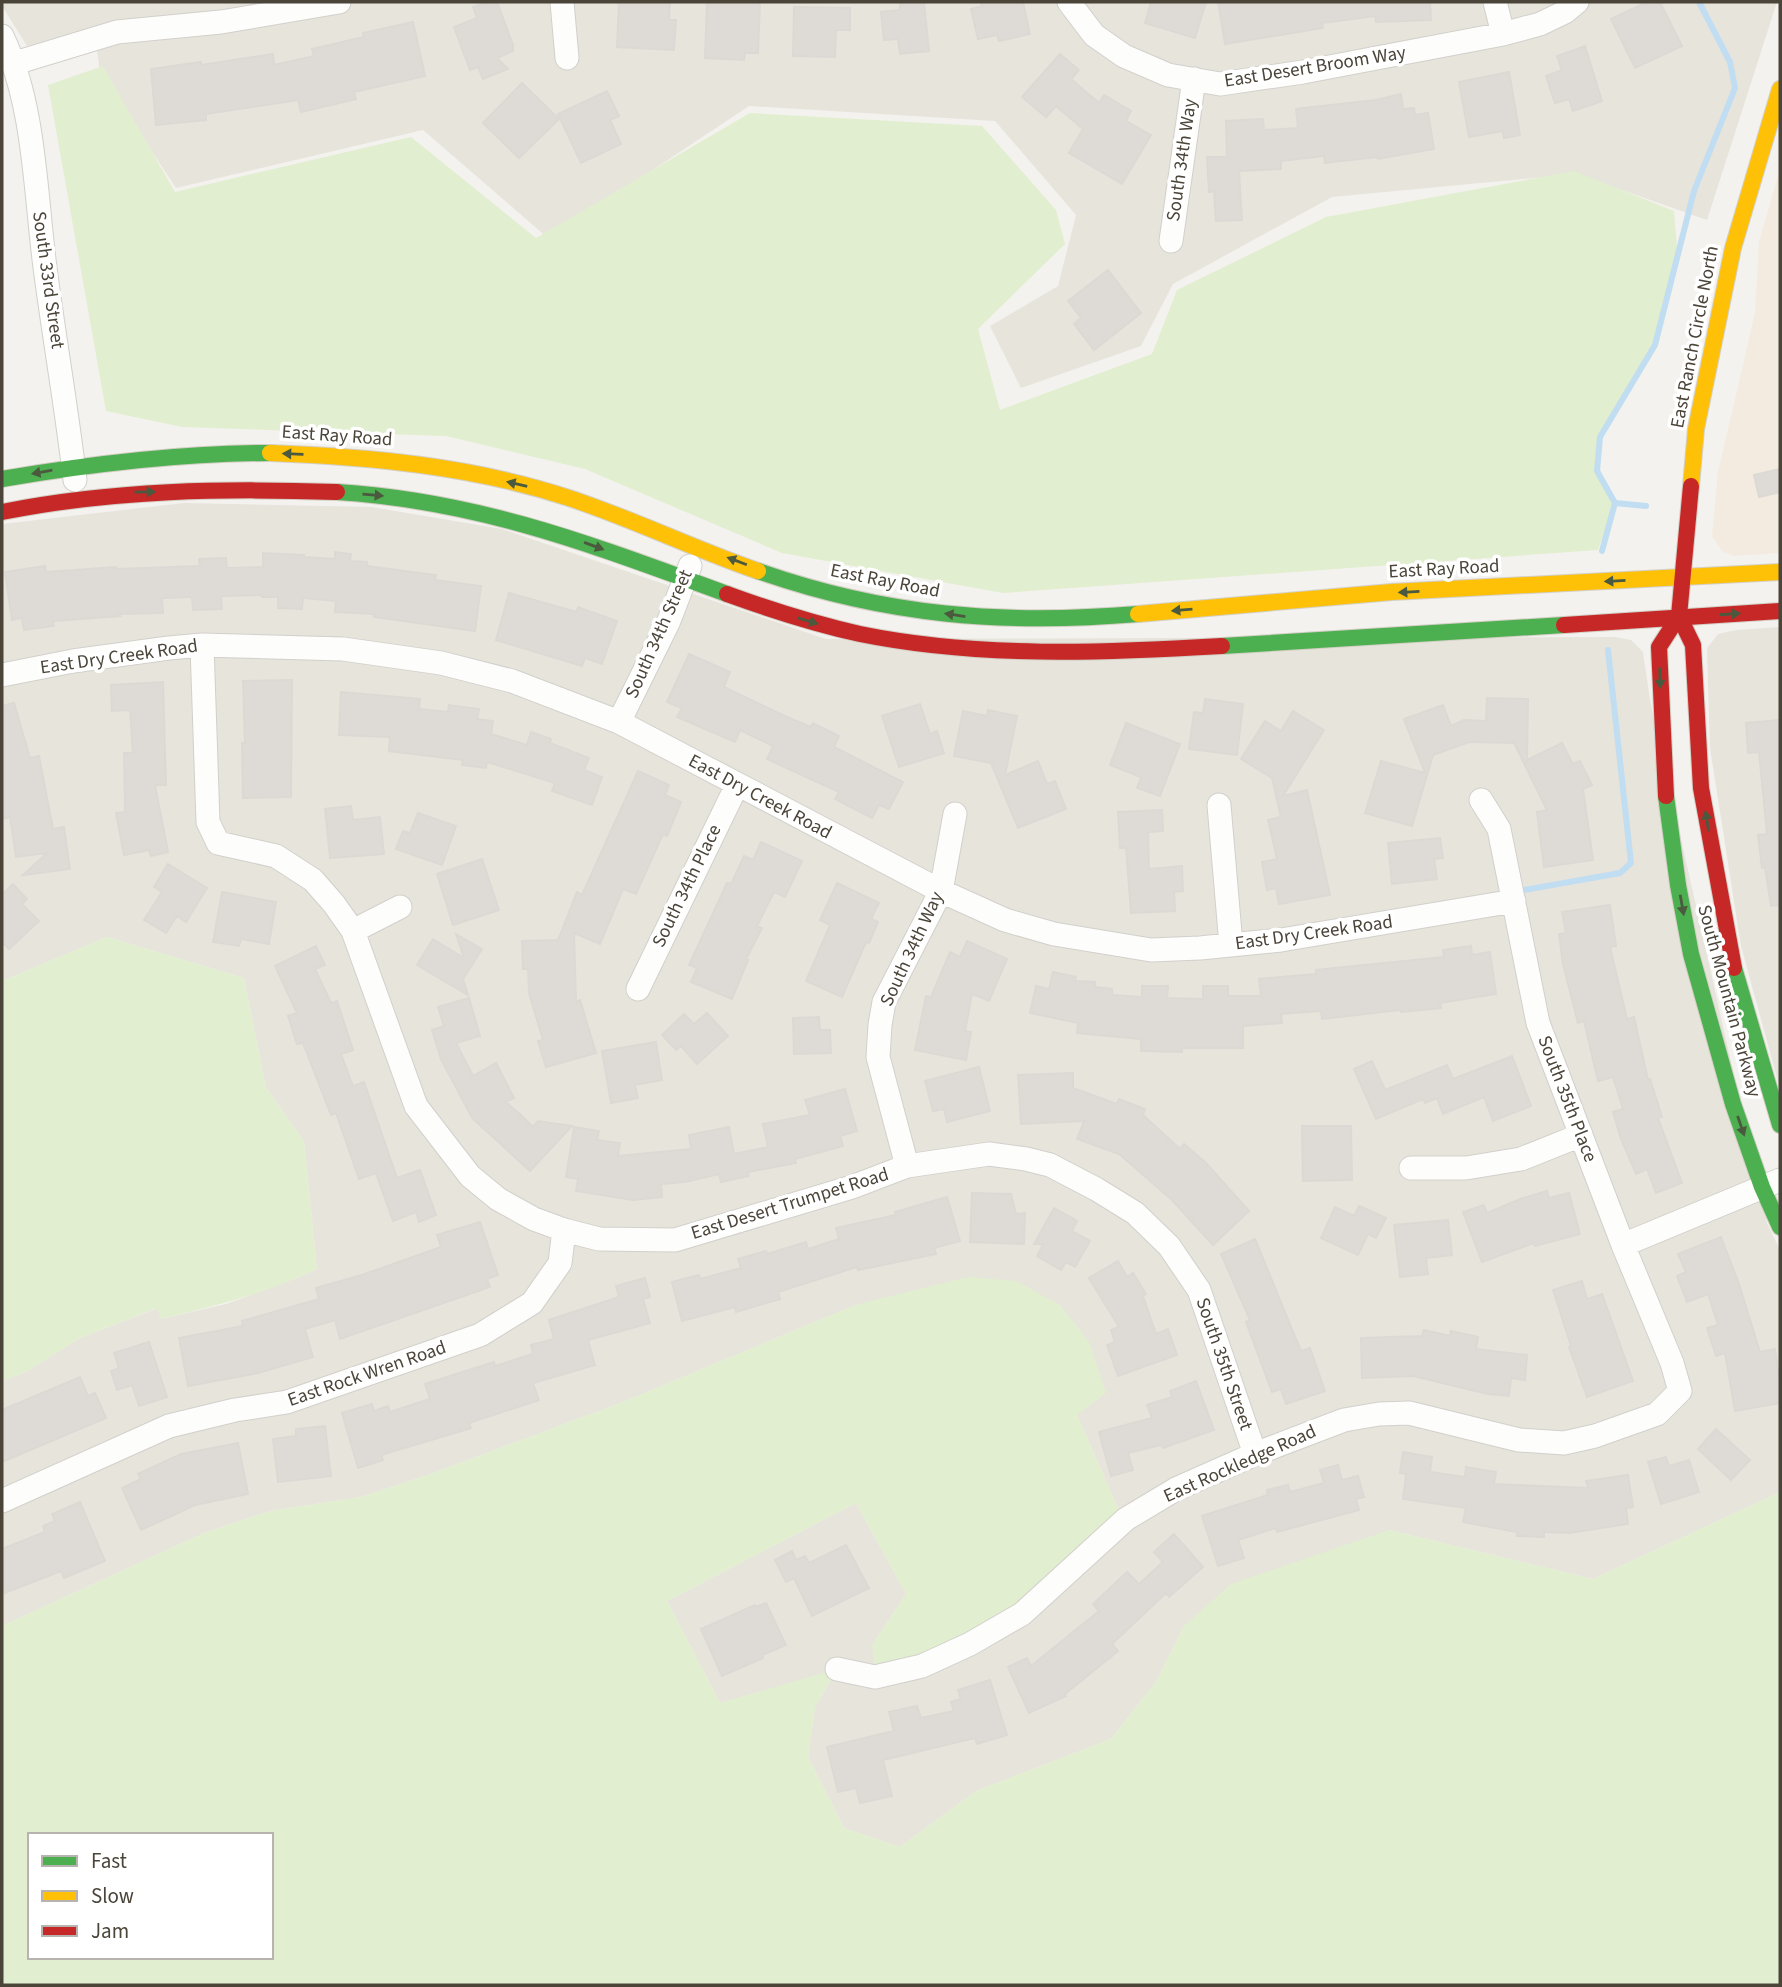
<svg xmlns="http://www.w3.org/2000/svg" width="1782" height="1987" viewBox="0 0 1782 1987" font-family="'Source Sans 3',sans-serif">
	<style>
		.residential { fill: #e7e4dc }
		.commercial { fill: #f3ebdf }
		.grass { fill: #e1eecf; fill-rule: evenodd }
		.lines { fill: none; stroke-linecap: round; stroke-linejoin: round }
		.stream { stroke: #c0ddf1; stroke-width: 6 }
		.building { fill: #dedbd6; stroke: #dcd9d4; stroke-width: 2 }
		.street-casing { stroke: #d2d0cb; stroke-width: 25 }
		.fast-casing { stroke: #d3cfc5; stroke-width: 18 }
		.slow-casing { stroke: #d3cfc5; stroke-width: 18 }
		.jam-casing { stroke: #d3cfc5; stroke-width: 18 }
		.street { stroke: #fdfdfc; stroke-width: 23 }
		.fast { stroke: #4caf50; stroke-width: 16 }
		.slow { stroke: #ffc107; stroke-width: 16 }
		.jam { stroke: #c62828; stroke-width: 16 }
		.oneway { fill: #4b593e }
		.labels { text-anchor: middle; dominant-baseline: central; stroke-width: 7; stroke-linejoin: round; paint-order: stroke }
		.street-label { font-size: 19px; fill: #4b4439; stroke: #fff }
	</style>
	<rect width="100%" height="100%" fill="#f4f2ee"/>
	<path class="residential" d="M2,2H1777L1707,220L1576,174L1332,197L1173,284L1141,346L1021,388L990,326L1058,286L1076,215L995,121L749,106L549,239L423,130L176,188L100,73L94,27L27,46L2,6Z
		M184,503L372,507L502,529L826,639L1615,637L1631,640L1643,652L1650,700L1767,1223L1780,1250V1492L1593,1579L1389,1530L1184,1626L1156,1682L1111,1739L976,1791L900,1847L844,1828L808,1757L815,1707L836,1671L720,1703L667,1601L856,1503L906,1594L872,1645L1126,1519L1116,1504L1077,1415L858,1304L623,1402L428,1475L361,1497L270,1511L204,1533L2,1626V1381L24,1373L80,1338L158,1308L161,1319L226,1304L297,1278L317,1269L304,1141L266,1088L244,978L107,937L2,981V524Z
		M1780,627V1089L1741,946L1710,748L1707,648L1718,634L1736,630Z"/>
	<path class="commercial" d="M1780,169V553L1734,556L1722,551L1712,536L1718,472L1755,313L1759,242Z"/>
	<path class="grass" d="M103,66L175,192L411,137L536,238L750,113L982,126L1056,210L1065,244L978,329L1000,410L1152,354L1177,290L1326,217L1574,171L1674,211L1678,260L1655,345L1600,437L1597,471L1615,503L1598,550L1003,593L782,553L585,469L446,436L182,427L106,411L48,85Z
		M107,937L244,978L266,1088L304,1141L317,1269C267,1293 214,1306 161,1319L157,1308L80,1338L24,1373L2,1381V981Z
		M968,1277L1016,1281L1060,1305L1089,1342L1106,1393L1077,1415L1116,1504L1126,1519L1022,1614L875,1677L872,1645L906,1594L856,1503L667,1601L720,1703L837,1669L815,1707L808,1757L844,1828L900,1847L976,1791L1111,1739L1156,1682L1184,1626L1231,1584L1389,1530L1593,1579L1780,1492V1985H2V1626L204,1533L270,1511L361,1497L428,1475L623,1402L858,1304ZM30,1835H271V1957H30Z"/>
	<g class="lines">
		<path class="stream" d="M1615,503L1646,506
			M1602,551L1615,503L1597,471L1600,437L1655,345L1694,191L1735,88L1730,62L1699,2
			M1524,890L1620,873L1631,863L1608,650"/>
	</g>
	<path class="building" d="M487,2H497L513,45V51L497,58L508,69L483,79L478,67L470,70L454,27L477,18L473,7Z
		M619,2H670L669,20H676L674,50L617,47Z
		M707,2H760L758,53H745L744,60L705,58Z
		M900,2H924L929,51L900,54L898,39L884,40L881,12L900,10Z
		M981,2H1023L1030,34L999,41L997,35L978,39L971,9L982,6Z
		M1151,2H1206L1195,38L1145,23Z
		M1218,2H1430L1431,20L1376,22L1375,16L1322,23L1323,28L1225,44Z
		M1647,2H1660L1682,46L1635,68L1611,19Z
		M794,7L850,8V30H836L835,57L793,56Z
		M413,22L425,76L354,92L356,99L301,112L298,100L206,114V120L156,125L151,69L201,62V65L273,54L274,65L314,56L312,49L364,37L363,33Z
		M1585,46L1602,101L1573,111L1569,99L1555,103L1546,76L1562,70L1557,56Z
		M1060,54L1079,70L1071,79L1099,103L1104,95L1131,111L1126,121L1151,135L1122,184L1069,153L1083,129L1056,106L1046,117L1022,97Z
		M1509,72L1520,135L1504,138L1503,131L1469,137L1459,82Z
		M522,83L559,119L519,158L483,123Z
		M607,91L619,116L610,120L621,144L581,163L558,114Z
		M1401,94L1403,109L1414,108L1415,115L1428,113L1434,149L1378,159L1377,157L1325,163L1324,156L1281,161V169L1239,171L1242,220L1216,221L1214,191L1209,192L1207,157H1227L1226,121L1263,119L1264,130L1298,128L1296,109L1376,100Z
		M1108,270L1141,313L1094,350L1074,324L1081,318L1068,301Z
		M1780,469V492L1759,497L1754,475Z
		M335,552L351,554L350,561L367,562V566L436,575L435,580L481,586L475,631L374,617V614L335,612L336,601L303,598L302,609L278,608V597H262V595L221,596L222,609L193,610L192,597L162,598L163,613L119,614L120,616L53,621L54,626L24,630L22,618L12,620L5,572L45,566L46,572L116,567V569L200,566L199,559L226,558L227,568L263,567V553L304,555V557L335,559Z
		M509,593L577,612L578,607L617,621L602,664L585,658L582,666L496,640Z
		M689,654L730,672L724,687L787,717L811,727L813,723L839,736L834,747L903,782L889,809L879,805L872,818L835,799L839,792L767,759L773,746L740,730L735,742L677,717L682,708L667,702Z
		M292,680L291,797L243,798L242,743H245L243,681Z
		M163,682L166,785H155L168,852L151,856L149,850L124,855L116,813L125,812L124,753H133L130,710L112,711L111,685Z
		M341,692L420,699L419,709L448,712L449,705L479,709L477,719L493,721L491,734L527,745L531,732L551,739L550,743L589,758L584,770L602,777L592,805L552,791L555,783L487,762L486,768L462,765L463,760L389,751L390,737L339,735Z
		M1487,698L1528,699L1527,760L1562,743L1573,764L1580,761L1592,785L1583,789L1593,860L1544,867L1537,812L1547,810L1514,743L1469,742L1433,755L1412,826L1365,813L1381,761L1425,773L1404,719L1443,705L1451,726L1464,720L1486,721Z
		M1205,699L1243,704L1237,755L1189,749L1194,712L1203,713Z
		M14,703L30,758L39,756L53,829L64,827L70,869L23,875L47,853L16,857L10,817L2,819V706Z
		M920,704L930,734L937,731L944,753L899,767L882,716Z
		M988,710L1017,716L1005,775L1038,761L1047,784L1055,781L1066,809L1018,828L991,763L954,756L963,711L987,716Z
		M1293,711L1324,730L1283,796L1307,790L1330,895L1279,904L1276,888L1267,890L1262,862L1277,859L1268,820L1281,817L1272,778L1241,759L1265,721L1281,731Z
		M1780,720V905L1771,906L1765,867L1762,868L1758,835L1767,834L1759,752L1748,753L1746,723Z
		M1126,723L1180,744L1160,796L1137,788L1141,777L1110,765Z
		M638,771L669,785L665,795L681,802L667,836L663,834L636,894L623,889L600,944L574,933L576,1002L580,1000L596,1053L546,1067L538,1041L543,1040L529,993L528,969H523L522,941L558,940L577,892L582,895Z
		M351,806L353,820L380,817L384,854L330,858L325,809Z
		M1162,810L1163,831L1148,832L1149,869L1182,866L1183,891L1174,892L1175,911L1131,913L1126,848H1120L1118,812Z
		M418,813L456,826L442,865L396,849L403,831L410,833Z
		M1440,838L1443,858L1434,859L1437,879L1392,884L1388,843Z
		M761,842L802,861L785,897L774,892L757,926L762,928L746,959L748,960L732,999L691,982L697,968L689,965L727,883L731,884L744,856L753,860Z
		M482,859L499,910L453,925L437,874Z
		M168,864L207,888L186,922L177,916L166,933L144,920L162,892L154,887Z
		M837,883L879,903L871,919L878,922L869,943L866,942L842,997L806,981L830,925L820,920Z
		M13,884L27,899L22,904L39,921L9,949L2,942V895Z
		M222,892L276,902L269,944L241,939L239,946L213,942Z
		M1610,905L1616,946L1610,947L1627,1019L1634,1017L1648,1080L1650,1079L1662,1117L1658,1118L1682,1183L1656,1193L1647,1169L1636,1174L1621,1139L1613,1112L1623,1109L1613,1077L1598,1081L1584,1021L1578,1023L1563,964L1559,934L1566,933L1562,912Z
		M456,934L482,949L463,979L468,995L417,965L433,939L464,958Z
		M967,941L1007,959L989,1001L972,994L965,1031L971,1032L966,1060L915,1050L926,996L931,997L950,952L960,957Z
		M316,946L325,965L315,969L331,1003L337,1001L353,1050L341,1054L353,1086L364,1082L397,1178L420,1170L436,1215L419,1222L416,1212L393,1221L376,1173L359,1179L336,1113L331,1115L303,1043L297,1044L288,1016L297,1013L275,966Z
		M1471,946L1472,955L1490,952L1496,994L1440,1003L1441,1008L1401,1012L1400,1010L1322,1019L1321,1011L1281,1014L1282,1023L1243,1026V1048H1182V1052L1141,1051V1039L1077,1033L1078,1023L1030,1013L1036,986L1049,989L1053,972L1076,977L1075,981L1095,982V987L1112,989V995L1142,997V986H1168L1167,998L1203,999V986H1228V996H1261L1259,979L1316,974V970L1444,957L1443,950Z
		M469,998L480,1036L456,1043L473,1076L496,1063L514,1098L506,1102L522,1116L517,1117L524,1118L533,1127L538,1121L572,1126L530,1171L472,1118L441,1059L432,1030L444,1026L438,1007Z
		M707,1013L728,1036L697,1064L681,1046L676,1050L662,1035L684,1014L694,1024Z
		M819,1017L820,1030H830L831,1053L794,1054L793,1018Z
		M656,1042L662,1080L635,1085L638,1098L611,1103L602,1051Z
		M1512,1056L1531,1106L1493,1121L1484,1097L1443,1114L1437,1098L1425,1103L1423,1099L1376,1119L1354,1069L1372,1061L1385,1090L1447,1065L1453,1079Z
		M979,1067L990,1111L947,1122L944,1109L933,1111L925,1081Z
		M1073,1073V1088L1117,1104L1119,1099L1145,1109L1143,1115L1180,1149L1184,1144L1206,1163L1249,1211L1213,1245L1172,1200L1119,1154L1077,1139L1084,1121L1021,1124L1018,1075Z
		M845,1089L857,1131L840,1136L843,1146L795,1159L796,1163L748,1172L749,1176L721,1182L719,1174L685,1182L661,1184L662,1197L633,1200L576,1191L578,1179L566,1177L574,1127L599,1131L597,1140L620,1143L618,1156L691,1149L689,1135L729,1127L734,1154L768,1147L763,1124L810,1115L805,1100Z
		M1302,1126H1351L1352,1180L1303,1181Z
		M1547,1191L1549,1198L1569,1193L1580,1234L1535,1246L1534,1243L1482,1262L1463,1212L1484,1205L1487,1213L1523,1198Z
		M972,1193L1011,1194L1016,1214L1025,1213L1024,1244L970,1242Z
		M947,1197L960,1241L934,1248L936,1254L858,1270L857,1267L778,1292L780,1299L736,1312L735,1307L682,1321L672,1282L699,1275L700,1279L741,1268L738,1259L766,1251L767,1254L806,1242L808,1249L839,1239L836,1228L896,1215L895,1212Z
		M1359,1206L1386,1218L1376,1238L1368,1234L1358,1255L1321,1238L1335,1207L1354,1216Z
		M1054,1208L1077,1221L1072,1231L1090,1241L1075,1267L1066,1262L1061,1270L1037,1256L1043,1244H1034Z
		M1448,1220L1452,1255L1426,1258L1428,1274L1400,1277L1394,1225Z
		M480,1222L498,1275L487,1279L490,1287L340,1339L335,1320L305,1329L313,1357L258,1373L188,1386L179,1338L243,1326L242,1321L319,1299L316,1288L362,1275L441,1247L437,1235Z
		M1721,1237L1739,1284L1760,1352L1775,1349L1780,1384V1403L1735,1411L1725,1353L1716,1356L1707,1328L1718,1325L1708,1294L1687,1302L1677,1276L1686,1272L1678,1254Z
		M1255,1239L1301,1351L1310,1348L1325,1391L1286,1404L1281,1389L1272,1392L1246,1322L1250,1320L1221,1254Z
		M1118,1261L1127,1277L1133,1273L1146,1294L1143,1296L1156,1334L1168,1329L1177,1355L1118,1376L1107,1345L1115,1342L1111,1330L1119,1327L1089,1278Z
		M645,1278L650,1297L643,1299L650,1323L588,1340L595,1365L533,1383L539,1400L469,1423L471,1428L381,1455L383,1460L358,1468L342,1413L372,1404L374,1411L388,1406L390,1412L430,1399L425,1384L494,1362L495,1366L533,1354L531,1345L554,1339L549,1320L619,1297L616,1286Z
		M1582,1281L1587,1299L1602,1294L1633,1381L1587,1397L1569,1347L1571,1346L1553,1290Z
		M1424,1330L1450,1336L1451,1331L1478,1337L1476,1349L1527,1355L1525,1380L1511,1378L1509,1396L1488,1394L1413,1376L1362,1378L1361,1338L1422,1336Z
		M149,1342L167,1397L139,1406L132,1385L117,1390L111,1371L119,1368L114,1353Z
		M80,1377L88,1396L95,1393L106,1418L2,1462V1410Z
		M1196,1381L1214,1430L1163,1448L1161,1445L1128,1453L1133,1470L1111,1476L1099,1432L1152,1418L1147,1405L1172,1397L1170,1391Z
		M325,1426L331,1476L278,1482L273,1439L296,1436V1429Z
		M1716,1429L1750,1460L1731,1480L1698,1449Z
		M238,1443L248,1494L195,1505L141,1530L122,1488L141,1479L138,1474L181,1454Z
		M1403,1452L1432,1457L1430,1472L1465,1477L1466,1467L1496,1472L1494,1484L1588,1488L1586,1481L1628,1475L1633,1507L1626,1508L1628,1524L1569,1533L1544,1532V1537L1517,1536V1532L1463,1522L1466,1508L1403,1499L1406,1474L1400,1473Z
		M1666,1457L1669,1466L1689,1460L1699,1492L1661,1504L1648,1462Z
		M1338,1465L1342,1480L1358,1476L1364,1497L1356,1499L1359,1510L1277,1532L1276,1528L1238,1540L1244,1558L1218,1566L1202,1516L1268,1495L1267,1490L1288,1485L1290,1492L1324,1483L1320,1470Z
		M80,1502L105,1561L64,1578L61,1571L2,1594V1549L45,1532L43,1526L55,1521L52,1514Z
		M1174,1534L1203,1567L1169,1597L1166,1593L1112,1644L1118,1651L1065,1694L1066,1696L1029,1713L1008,1667L1027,1658L1031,1666L1099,1611L1093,1604L1127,1572L1139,1584L1163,1562L1154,1552Z
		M846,1545L869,1588L812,1616L794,1578L786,1582L775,1560L792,1551L796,1560L805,1556L809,1563Z
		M766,1603L786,1645L762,1655L763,1658L722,1676L701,1629L755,1605L756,1607Z
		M990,1680L1007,1735L977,1744L975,1738L883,1760L892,1796L860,1803L856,1788L838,1792L827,1747L894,1731L889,1712L917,1706L921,1718L954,1711L951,1702L961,1699L958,1690Z"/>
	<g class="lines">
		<defs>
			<path id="street" d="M562,2L567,58
				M1069,2L1094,35L1124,56L1168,75L1220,84L1303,72L1503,34L1540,24L1565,12L1577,2
				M1495,2L1503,34
				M2,36C36,107 35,196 46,275C55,343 67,411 75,480
				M15,63L117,32L221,22L339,2
				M1171,241L1194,79
				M202,645L208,822L218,843L276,856L313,880L334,904L353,931L416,1106L470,1176L498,1199L534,1219L564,1230L599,1239L675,1240L852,1187L907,1166L989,1154L1026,1159L1050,1165L1096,1189L1135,1213L1169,1246L1199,1290L1255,1454
				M2,675L73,661L169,648L202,645L343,649L441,663L512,681L619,722L941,891L1005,920L1054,934L1151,950L1200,948L1281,940L1514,901
				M619,722L668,623L690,566
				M1219,805L1231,945
				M353,931L400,907
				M638,989L737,785
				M907,1166L878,1057L880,1025L884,1002L941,891L955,814
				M1411,1168H1466L1521,1159L1581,1135
				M1623,1245L1780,1180
				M2,1501L169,1426L235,1410L287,1402L480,1335L532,1303L560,1263L564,1230
				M837,1669L875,1677L922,1666L970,1644L1022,1614L1126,1519L1176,1489L1255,1454L1344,1420L1379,1414L1409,1413L1519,1440L1564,1443L1595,1436L1657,1414L1680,1391L1672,1363L1623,1245L1538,1023L1499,829L1481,800"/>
			<path id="fast" d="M2,479C91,464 180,453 270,453
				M337,492C481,501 595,546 727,594
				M758,571C886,616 1003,625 1138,614
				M1222,646L1564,625
				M1666,796L1678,885L1691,954L1733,1104L1762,1187L1780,1227
				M1734,968L1780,1125"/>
			<path id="slow" d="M270,453C371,457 472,466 569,498C633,519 694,549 758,571
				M1691,486L1696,429L1733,248L1780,89
				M1138,614L1392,592L1780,572"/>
			<path id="jam" d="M2,512C112,490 225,488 337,492
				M727,594C771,610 815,624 860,634C978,658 1103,653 1222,646
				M1679,616L1693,645L1701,788L1734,968
				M1564,625L1780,611
				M1666,796L1659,647L1679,616L1691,486"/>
		</defs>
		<use href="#street" class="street-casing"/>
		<use href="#fast" class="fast-casing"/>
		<use href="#slow" class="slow-casing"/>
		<use href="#jam" class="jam-casing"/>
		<use href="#street" class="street"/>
		<use href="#fast" class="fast"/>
		<use href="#slow" class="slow"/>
		<use href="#jam" class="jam"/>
	</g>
	<defs><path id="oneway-solid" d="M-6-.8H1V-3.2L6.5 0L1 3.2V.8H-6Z" transform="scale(1.75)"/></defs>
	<g class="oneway">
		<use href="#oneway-solid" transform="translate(293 454) rotate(-178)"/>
		<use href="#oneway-solid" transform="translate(42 472) rotate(170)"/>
		<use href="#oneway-solid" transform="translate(517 484) rotate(-167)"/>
		<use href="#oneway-solid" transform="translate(145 492) rotate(-1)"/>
		<use href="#oneway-solid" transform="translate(373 495) rotate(5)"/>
		<use href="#oneway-solid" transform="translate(594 546) rotate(20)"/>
		<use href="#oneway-solid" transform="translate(737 561) rotate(-159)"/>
		<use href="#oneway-solid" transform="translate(1615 581) rotate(177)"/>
		<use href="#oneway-solid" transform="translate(1409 592) rotate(177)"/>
		<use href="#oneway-solid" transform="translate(1182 610) rotate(175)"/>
		<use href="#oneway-solid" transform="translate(1730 614) rotate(-4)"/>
		<use href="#oneway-solid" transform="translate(955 615) rotate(-171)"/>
		<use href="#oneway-solid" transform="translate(808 621) rotate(17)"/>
		<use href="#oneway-solid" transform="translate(1660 678) rotate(89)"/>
		<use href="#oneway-solid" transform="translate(1707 821) rotate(-99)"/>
		<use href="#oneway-solid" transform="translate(1682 905) rotate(80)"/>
		<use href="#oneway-solid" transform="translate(1741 1126) rotate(71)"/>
	</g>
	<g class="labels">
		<g class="street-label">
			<text transform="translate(1315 67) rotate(-9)">East Desert Broom Way</text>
			<text transform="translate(1182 160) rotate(-82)">South 34th Way</text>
			<text transform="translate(48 280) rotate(82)">South 33rd Street</text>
			<text transform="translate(1695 337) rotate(-79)">East Ranch Circle North</text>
			<text transform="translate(337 436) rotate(4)">East Ray Road</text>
			<text transform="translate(1444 569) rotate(-3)">East Ray Road</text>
			<text transform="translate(885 581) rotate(11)">East Ray Road</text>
			<text transform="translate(659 634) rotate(-66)">South 34th Street</text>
			<text transform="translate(119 657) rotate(-8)">East Dry Creek Road</text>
			<text transform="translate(760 797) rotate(28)">East Dry Creek Road</text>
			<text transform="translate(687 886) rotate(-64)">South 34th Place</text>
			<text transform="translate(1314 933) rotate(-8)">East Dry Creek Road</text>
			<text transform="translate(912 949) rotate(-65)">South 34th Way</text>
			<text transform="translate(1729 1001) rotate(75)">South Mountain Parkway</text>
			<text transform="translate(1567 1099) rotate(69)">South 35th Place</text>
			<text transform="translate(790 1204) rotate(-17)">East Desert Trumpet Road</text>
			<text transform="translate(1224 1364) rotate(71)">South 35th Street</text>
			<text transform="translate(367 1374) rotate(-19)">East Rock Wren Road</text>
			<text transform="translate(1240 1464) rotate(-24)">East Rockledge Road</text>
		</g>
	</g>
	<rect width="1782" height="1987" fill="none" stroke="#4b4439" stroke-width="7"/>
	<rect x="28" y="1833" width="245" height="126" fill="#ffffff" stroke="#b7b4b0" stroke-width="2"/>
	<rect x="42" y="1856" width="35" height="10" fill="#4caf50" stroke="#b7b4b0" stroke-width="2"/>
	<text x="91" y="1868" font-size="21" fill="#4b4439">Fast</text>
	<rect x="42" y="1891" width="35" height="10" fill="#ffc107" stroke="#b7b4b0" stroke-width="2"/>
	<text x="91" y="1903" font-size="21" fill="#4b4439">Slow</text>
	<rect x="42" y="1926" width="35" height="10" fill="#c62828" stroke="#b7b4b0" stroke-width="2"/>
	<text x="91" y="1938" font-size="21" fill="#4b4439">Jam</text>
</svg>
